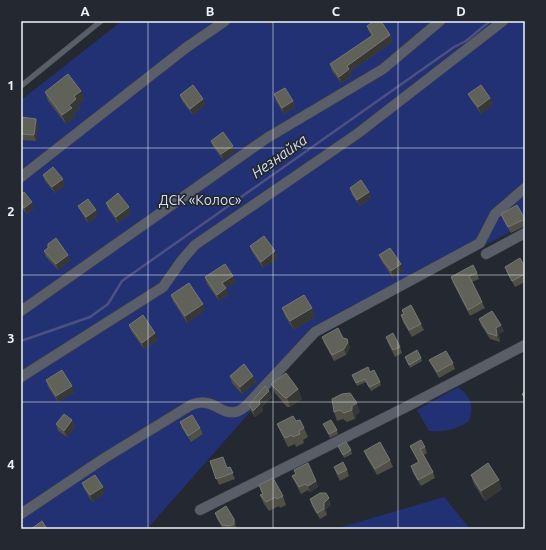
<svg xmlns="http://www.w3.org/2000/svg" width="546" height="550" viewBox="0 0 546 550" font-family="Ubuntu,sans-serif">
	<style>
		.green { fill: #223173 }
		.lines { fill: none; stroke-linecap: round; stroke-linejoin: round }
		.stream { stroke: #4d5080; stroke-width: 2.5 }
		.lane-casing { stroke: #40424a; stroke-width: 6 }
		.street-casing { stroke: #40424a; stroke-width: 11 }
		.lane { stroke: #5a5e69; stroke-width: 5 }
		.street { stroke: #5a5e69; stroke-width: 10 }
		.wall { fill: #4f4f45 }
		.shaded-wall { fill: #373835 }
		.building { fill: #606159; stroke: #777872 }
		.grid { fill: none; stroke: #eff2f8; stroke-width: 1; stroke-opacity: 0.55 }
		.labels { text-anchor: middle; dominant-baseline: central; stroke-width: 3.5; stroke-linejoin: round; paint-order: stroke }
		.park-label { font-size: 14px; fill: #d5ddf1; stroke: #242831 }
		.water-label { font-size: 15px; font-style: italic; fill: #d5dcf1; stroke: #242831 }
		.neatline { fill: none; stroke: #eff2f8; stroke-width: 1.5 }
		.grid-label { font-size: 13px; text-anchor: middle; font-weight: bold; fill: #eff2f8 }
	</style>
	<rect width="100%" height="100%" fill="#242831"/>
	<path class="green" d="M122,21H525V224L317,336L147,529H21V100Z
		M458,387C471,396 474,406 469,421C456,430 445,432 429,431L417,410Z
		M444,497L470,529H335Z"/>
	<g class="lines">
		<path class="stream" d="M21,341L90,317L108,304L122,281L454,47L466,41L490,21"/>
		<defs>
			<path id="lane" d="M21,86L101,21"/>
			<path id="street" d="M21,177L187,47L225,21
				M486,254L525,233
				M21,311L267,138L383,69L440,21
				M21,377L163,287L182,260L195,245L357,134L503,21
				M200,510L406,407L525,345
				M21,514L103,459L191,405C213,396 220,415 235,412C239,412 243,408 246,406L315,332L480,243L495,214L525,188"/>
		</defs>
		<use href="#lane" class="lane-casing"/>
		<use href="#street" class="street-casing"/>
		<use href="#lane" class="lane"/>
		<use href="#street" class="street"/>
	</g>
	<path class="wall" d="M367,26L390,35L392,42L350,72L352,76L341,83L332,71L330,64L372,36L369,32Z
		M81,91L84,100L78,105L80,109L74,113L75,117L66,124L48,101L45,92Z
		M274,94L293,101L295,107L284,114L276,101Z
		M468,94L490,98L493,104L481,114L471,100Z
		M180,95L203,99L205,105L193,115L182,101Z
		M21,117L36,119L38,125L36,141L21,140Z
		M211,141L235,152L223,160L213,147Z
		M43,175L65,185L55,193L45,181Z
		M350,188L369,192L371,198L360,206L352,195Z
		M21,194L34,208L27,214L21,207Z
		M106,203L131,213L118,223L108,209Z
		M78,206L98,216L88,223L81,212Z
		M501,214L525,219V226L511,233L503,220Z
		M250,246L278,258L263,268L252,252Z
		M44,251L68,255L70,261L58,270L46,257Z
		M379,255L403,271L393,278L382,262Z
		M505,267H525V282L515,287L507,273Z
		M477,273L479,279L472,282L485,308L470,316L453,283L451,277Z
		M205,277L236,282L226,288L228,295L219,301L207,284Z
		M171,295L205,310L187,323L173,301Z
		M282,308H312L315,317L294,330L286,318Z
		M402,310L421,324L424,330L412,337L403,322L401,315L403,314Z
		M479,319L501,325L504,331L499,334L500,342L490,339L481,325Z
		M129,325L158,340L144,349L131,331Z
		M322,337L343,338L347,339L350,348L346,355L334,361L324,343Z
		M386,337L400,347L402,353L395,357L388,343Z
		M405,357L421,358L422,361L410,368Z
		M429,360L453,363L455,369L439,378L432,366Z
		M370,372L380,382L381,385L371,391L366,382L357,386L352,375Z
		M230,376H253L256,382L242,394L232,383Z
		M46,380L75,392L58,402L48,387Z
		M271,384L298,389L302,399L290,407H287L275,393Z
		M269,391L272,397L262,407L263,411L255,417L251,411L249,405Z
		M332,399L360,412L356,415L355,419L347,422L343,419L337,421L334,412Z
		M72,420L75,427L67,437L58,431L56,424Z
		M296,421L304,428L308,437L303,440L304,443L296,447L295,444L288,447L281,433L277,424Z
		M180,422L200,428L203,434L191,442L182,428Z
		M323,424L337,430L338,434L330,438Z
		M338,446L351,450L352,454L344,458Z
		M410,446L425,447L427,453L424,455L433,472L435,478L421,486L413,473L411,466L418,462Z
		M364,451L390,460L393,467L377,475L367,458Z
		M210,461L227,468L230,467L235,479L219,485Z
		M334,467L347,470L349,476L340,481L336,473Z
		M294,470L316,481L318,487L310,492L308,490L301,494L292,476L296,474Z
		M471,475L502,489L485,501L474,484Z
		M82,483L105,493L92,502L84,489Z
		M259,485L283,496L286,505L280,508L279,506L269,511L264,504L260,495L262,494Z
		M310,499L331,504L326,509L327,515L320,519L312,506Z
		M215,513L234,519L236,525L237,529H223L217,519Z"/>
	<path class="shaded-wall" d="M268,21H276L269,26Z
		M390,35L392,42L350,72L352,76L341,83L339,77L347,66Z
		M81,91L84,100L78,105L80,109L74,113L75,117L66,124L62,115L74,96Z
		M490,98L493,104L481,114L478,107Z
		M203,99L205,105L193,115L190,109Z
		M293,101L295,107L284,114L282,108Z
		M36,119L38,125L36,141L34,135Z
		M233,146L235,152L223,160L221,154Z
		M63,179L65,185L55,193L52,187Z
		M369,192L371,198L360,206L357,200Z
		M32,202L34,208L27,214L24,208Z
		M129,207L131,213L118,223L116,217Z
		M96,210L98,216L88,223L86,217Z
		M275,251L278,258L263,268L261,262Z
		M68,255L70,261L58,270L56,264Z
		M401,264L403,271L393,278L391,271Z
		M233,276L236,282L225,289L222,283Z
		M226,288L228,295L219,301L217,295Z
		M203,304L205,310L187,323L185,316Z
		M312,308L315,317L294,330L290,321Z
		M501,325L504,331L499,334L500,342L497,336L496,328Z
		M155,333L158,340L144,349L142,343Z
		M348,342L350,348L346,355L344,349Z
		M253,376L256,382L242,394L240,387Z
		M72,386L75,392L58,402L56,396Z
		M298,389L302,399L290,407L287,398Z
		M269,391L272,397L262,407L263,411L255,417L253,411L259,401Z
		M357,403L360,412L356,415L355,419L352,410V406Z
		M72,420L75,427L67,437L64,431Z
		M499,480L502,489L485,501L481,491Z
		M316,481L318,487L310,492L308,486Z
		M103,487L105,493L92,502L90,495Z
		M329,498L331,504L326,509L327,515L324,509V503Z
		M234,519L236,525L237,529L234,524Z"/>
	<path class="building" d="M374,21H381L390,35L347,66L349,69L339,77L330,64L373,35L367,26Z
		M68,74L81,91L74,96L76,99L69,105L72,108L62,115L45,92Z
		M193,85L203,99L190,109L180,95Z
		M481,85L490,98L478,107L468,94Z
		M285,88L293,101L282,108L274,94Z
		M21,117L36,119L34,135L21,134Z
		M223,132L233,146L221,154L211,141Z
		M53,167L63,179L52,187L43,175Z
		M361,180L369,192L357,200L350,188Z
		M24,192L32,202L24,208L21,204V194Z
		M118,193L129,207L116,217L106,203Z
		M88,199L96,210L86,217L78,206Z
		M517,205L525,219L508,227L501,214Z
		M264,236L275,251L261,262L250,246Z
		M56,238L68,255L56,264L44,251L48,248V244Z
		M390,248L401,264L391,271L379,255Z
		M520,258L525,267V274L512,281L505,267Z
		M225,264L233,276L222,283L226,288L217,295L205,277Z
		M473,265L477,273L469,276L482,302L468,310L451,277Z
		M189,283L203,304L185,316L171,295Z
		M304,295L312,308L290,321L282,308Z
		M411,305L421,324L409,330L401,315L404,314L402,310Z
		M492,311L501,325L496,328L497,336L488,333L479,319Z
		M143,315L155,333L142,343L129,325Z
		M338,328L343,338L347,339L348,342L344,349L332,355L322,337Z
		M393,333L400,347L393,350L386,337Z
		M417,350L421,358L409,365L405,357Z
		M446,351L453,363L437,372L429,360Z
		M244,364L253,376L240,387L230,376Z
		M368,367L370,372L374,370L380,382L369,387L365,379L356,383L352,375Z
		M62,370L72,386L56,396L46,380Z
		M286,373L298,389L287,398L284,397L271,384Z
		M265,386L269,391L259,401L260,404L253,411L249,405Z
		M525,391V399L522,394Z
		M350,393L357,403L352,406V410L344,413L340,410L334,412L332,399L342,394Z
		M64,414L72,420L64,431L56,424Z
		M192,415L200,428L188,436L180,422Z
		M293,416L296,421L300,420L304,428L299,431L300,434L293,437L292,435L285,438L277,424Z
		M331,420L337,430L329,434L323,424Z
		M421,440L425,447L420,449L433,472L418,480L411,466L419,462L410,446Z
		M346,442L351,450L343,455L338,446Z
		M380,442L390,460L375,469L364,451Z
		M223,457L227,468L230,467L233,473L216,479L210,461Z
		M343,462L347,470L338,474L334,467Z
		M308,463L316,481L308,486L305,484L299,487L292,476L296,474L294,470Z
		M488,463L499,480L481,491L471,475Z
		M95,475L103,487L90,495L82,483Z
		M273,478L283,496L277,499L276,497L266,502L260,495L263,494L259,485Z
		M320,493H326L329,498L324,503V509L317,513L310,499Z
		M226,506L234,519V524L229,526L222,525L215,513Z
		M42,521L47,529H31Z"/>
	<path class="grid" d="M148,21V529M273,21V529M398,21V529M21,148H525M21,275H525M21,402H525"/>
	<g class="labels">
		<g class="park-label">
			<text x="200" y="200">ДСК «Колос»</text>
		</g>
		<g class="water-label">
			<text transform="translate(279 156) rotate(-35)">Незнайка</text>
		</g>
	</g>
	<rect width="546" height="550" fill="none" stroke="#242831" stroke-width="44"/>
	<rect x="22" y="22" width="502" height="506" class="neatline"/>
	<g class="grid-label">
		<text x="85" y="16">A</text>
		<text x="210" y="16">B</text>
		<text x="336" y="16">C</text>
		<text x="461" y="16">D</text>
		<text x="11" y="90">1</text>
		<text x="11" y="216">2</text>
		<text x="11" y="343">3</text>
		<text x="11" y="469">4</text>
	</g>
</svg>
